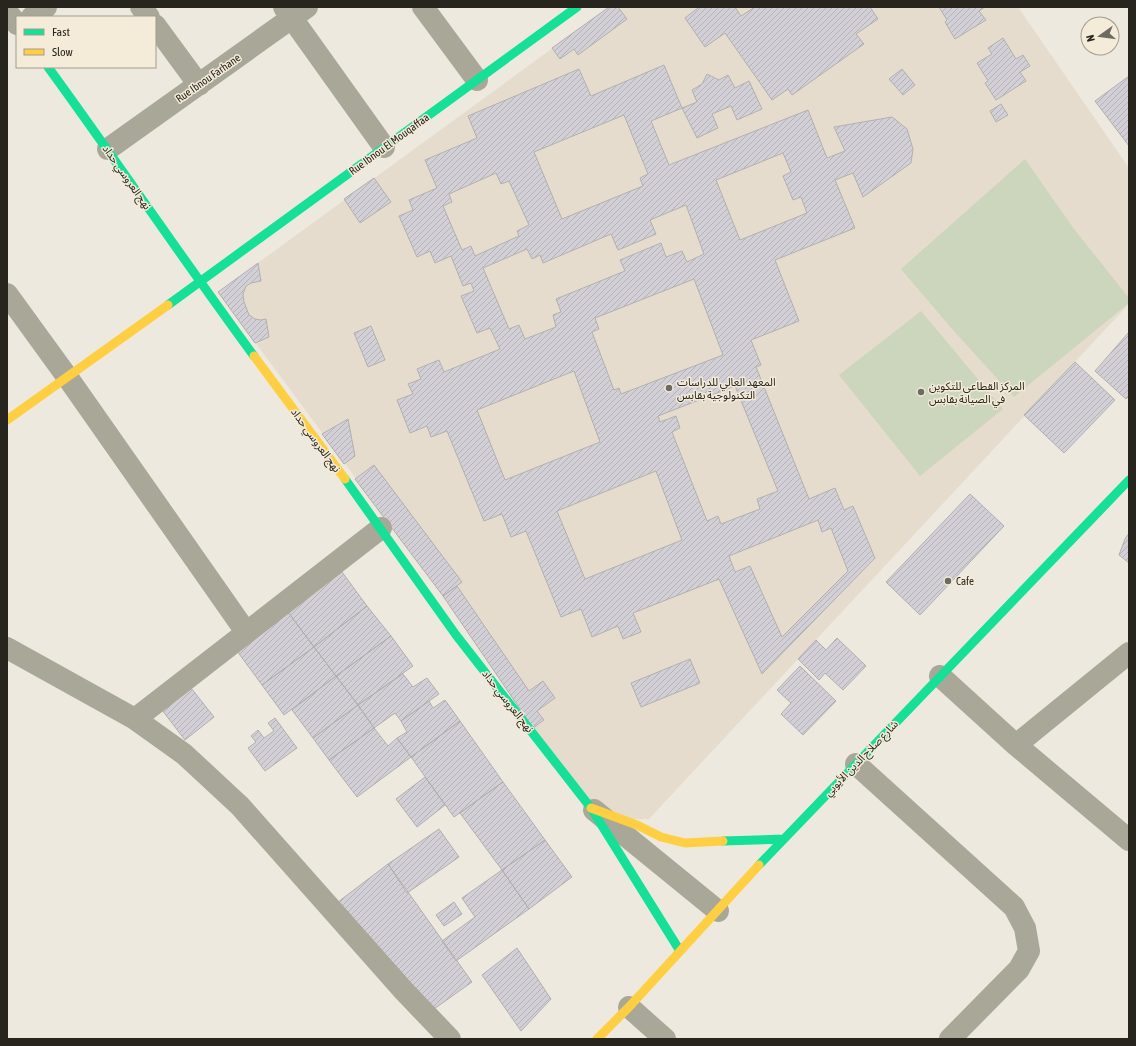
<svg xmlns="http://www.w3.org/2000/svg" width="1136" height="1046" viewBox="0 0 1136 1046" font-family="'Asap Condensed','Noto Sans Arabic',sans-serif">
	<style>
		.education { fill: #e5dcce }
		.green { fill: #ccd6bc }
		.building { fill: url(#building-hatch); stroke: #b2b0af; fill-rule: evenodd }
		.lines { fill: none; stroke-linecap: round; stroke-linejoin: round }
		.street { stroke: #a9a898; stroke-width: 22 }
		.fast { stroke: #16e098; stroke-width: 9 }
		.slow { stroke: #ffcf43; stroke-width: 9 }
		.poi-dot { fill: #6d6a62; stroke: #f4ebd9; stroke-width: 1.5 }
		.labels { text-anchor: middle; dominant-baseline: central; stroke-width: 3; stroke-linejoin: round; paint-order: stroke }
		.street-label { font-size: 11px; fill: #28251e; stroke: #f4ebd9 }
		.poi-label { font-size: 11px; fill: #28251e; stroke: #f4ebd9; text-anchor: start }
	</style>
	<defs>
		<pattern id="building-hatch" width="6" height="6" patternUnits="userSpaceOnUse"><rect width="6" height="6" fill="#d2cfd6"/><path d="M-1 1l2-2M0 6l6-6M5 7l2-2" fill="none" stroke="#b4b2b7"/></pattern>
	</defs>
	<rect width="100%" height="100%" fill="#eee9df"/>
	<path class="education" d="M609,7H1018L1129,168V304L649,819H602L533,728L443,596L218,292Z"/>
	<path class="green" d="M1025,159L1074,229L1129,298V303L1014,397L952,329L901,269Z
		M921,311L1003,409L920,476L839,375Z"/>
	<path class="building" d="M609,7H618L627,19L578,55L574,49L560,59L552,48Z
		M697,7H735L741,16L755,7H870L878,19L856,34L864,44L792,95L788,89L772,100L725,33L705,47L685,18L698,8Z
		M939,7H985L979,11L986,20L955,39L945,22L947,20Z
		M1003,38L1016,59L1023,55L1030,66L1020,72L1026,81L996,100L985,83L988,81L977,63L992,54L988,48Z
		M664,65L682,108L651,121L669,165L808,110L827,158L845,151L834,127L892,117L907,129L913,149L911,163L863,197L853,173L835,180L855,228L775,260L799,321L751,340L761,365L756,367L809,499L835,488L844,510L853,506L875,558L762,674L719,579L633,613L641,632L623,639L618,626L592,637L581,609L561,617L526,531L511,537L502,514L484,521L447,431L431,437L427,426L410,433L397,400L413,394L408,384L421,379L417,369L439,360L444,372L500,349L490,328L477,333L461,296L474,291L471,283L463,286L451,256L435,263L430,251L417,257L399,216L413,210L409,200L437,188L425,160L477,138L468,116L579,69L591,96ZM624,115L648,174L640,178L643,186L562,219L534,152ZM783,153L791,172L783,176L793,200L801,197L807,213L740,240L716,180ZM496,173L501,184L509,181L529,225L517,231L519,236L475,256L471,246L462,250L443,206L452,202L449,194ZM686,205L704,254L687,262L682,251L666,257L661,243L620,260L625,271L556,299L561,312L553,315L556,327L525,339L519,325L509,329L483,268L527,249L532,259L540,255L543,263L611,234L618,250L656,234L650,220ZM694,279L723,355L621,394L619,388L614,390L592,332L599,329L595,318ZM574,371L600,442L505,480L477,410ZM735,386L778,491L757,499L760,509L721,524L718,516L707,521L672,432L680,428L676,416L660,422L658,416ZM656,471L682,540L585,579L557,511ZM818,520L822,532L831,528L848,571L782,637L750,566L735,572L729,556Z
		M902,69L915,85L903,95L889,79Z
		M707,74L719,80L728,75L735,88L749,81L762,109L737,120L731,106L712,114L718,128L697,138L682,108L697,102L692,90L702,84Z
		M1129,76V146L1095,101Z
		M1001,104L1008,115L996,122L990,111Z
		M374,178L391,202L360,223L344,199Z
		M258,263L261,281L251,283L246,286L243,294L244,302L249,315L255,319L261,320L266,319L269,337L255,343L218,292Z
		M371,326L385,360L368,367L354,333Z
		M1129,332V396L1126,399L1095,371Z
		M1075,362L1115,400L1064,453L1024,415Z
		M348,419L355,456L344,464L322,434Z
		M374,465L462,582L443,596L355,479Z
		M970,494L1004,526L920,615L886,582Z
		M1129,533V563L1119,555L1125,539Z
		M342,572L367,606L314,647L288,612Z
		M457,586L529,691L543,681L555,698L537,711L544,720L533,728L443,596Z
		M367,606L391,636L336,676L314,647Z
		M288,612L314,647L262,685L237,651Z
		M391,636L413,666L358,705L336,676Z
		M837,638L866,666L843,690L825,673L819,680L798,659L816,640L826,650Z
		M314,647L336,676L284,715L262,685Z
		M690,659L700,683L641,707L631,683Z
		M800,666L836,701L803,735L781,714L791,703L777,690Z
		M403,674L413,687L427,678L439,694L401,721L395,713L374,728L358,705Z
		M336,676L358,705L313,738L292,710Z
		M191,688L214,717L185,740L162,710Z
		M445,700L460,721L411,757L397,738L407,732L401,721L429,701L433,708Z
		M358,705L374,728L329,760L313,738Z
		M275,718L297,748L265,771L248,748L256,742L251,736L258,730L264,738L274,731L268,723Z
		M460,721L503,782L454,817L411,757Z
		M374,728L388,746L397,738L411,757L357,797L329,760Z
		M425,777L445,805L417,827L396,799Z
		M503,782L545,840L502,870L460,813Z
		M439,829L459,857L407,893L388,864Z
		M545,840L572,877L529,909L502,870Z
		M388,864L472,982L434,1009L338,902Z
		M502,870L529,909L456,961L442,941L475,917L462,898Z
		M454,902L462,914L444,926L436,915Z
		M517,948L551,999L521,1031L482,975Z"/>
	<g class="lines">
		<path class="street" d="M141,7L149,17
			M284,7L384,147
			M423,7L477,80
			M7,12L17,24
			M32,17L46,7
			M155,25L199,85
			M108,149L307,7
			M7,294L68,378L246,632
			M7,648L135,719L184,754L240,806L404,991L450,1039
			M940,676L1016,745L1129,840
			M135,719L381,528
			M1016,745L1129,653
			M856,764L1014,907L1025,928L1029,951L1019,969L950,1039
			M594,810L718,911
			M629,1007L665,1039"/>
		<path class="fast" d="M48,67C118,163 184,261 254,356
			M168,305L577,7
			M345,479L456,635L591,808L680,951
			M723,841L783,839
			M759,865L1129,480"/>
		<path class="slow" d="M254,356L345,479
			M7,420L168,305
			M591,808L637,825L661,837L685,843L723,841
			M597,1039L629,1007L759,865"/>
	</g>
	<g class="poi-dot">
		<circle cx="669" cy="388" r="4"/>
		<circle cx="921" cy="392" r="4"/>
		<circle cx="948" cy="581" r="4"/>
	</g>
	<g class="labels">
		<g class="street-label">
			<text transform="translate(208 78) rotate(-35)">Rue Ibnou Farhane</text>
			<text transform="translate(389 144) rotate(-36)">Rue Ibnou El Mouqaffaa</text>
			<text transform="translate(127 177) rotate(55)">نهج العروسي حداد</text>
			<text transform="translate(316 440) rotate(54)">نهج العروسي حداد</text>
			<text transform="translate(508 701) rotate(52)">نهج العروسي حداد</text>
			<text transform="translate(861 758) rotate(-46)">شارع صلاح الدين الأيوبي</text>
		</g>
		<g class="poi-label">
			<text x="677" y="382">المعهد العالي للدراسات<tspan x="677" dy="13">التكنولوجية بقابس</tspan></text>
			<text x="929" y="386">المركز القطاعى للتكوين<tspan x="929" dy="13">في الصيانة بقابس</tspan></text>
			<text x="956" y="581">Cafe</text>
		</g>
	</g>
	<rect width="1136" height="1046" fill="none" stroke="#28251e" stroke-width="16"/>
	<rect x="16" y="16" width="140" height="52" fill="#f4ebd9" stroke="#a29c8e"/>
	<rect x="24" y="29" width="20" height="6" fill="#16e098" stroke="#a29c8e"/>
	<text x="52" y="36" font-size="12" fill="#28251e">Fast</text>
	<rect x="24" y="49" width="20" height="6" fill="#ffcf43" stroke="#a29c8e"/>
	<text x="52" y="56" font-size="12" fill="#28251e">Slow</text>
	<g transform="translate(1100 36) rotate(256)"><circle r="19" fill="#f4ebd9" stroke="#a29c8e"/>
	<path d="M0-3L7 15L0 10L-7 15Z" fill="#6d6a62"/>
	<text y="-6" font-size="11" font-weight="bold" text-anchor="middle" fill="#28251e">N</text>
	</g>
</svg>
